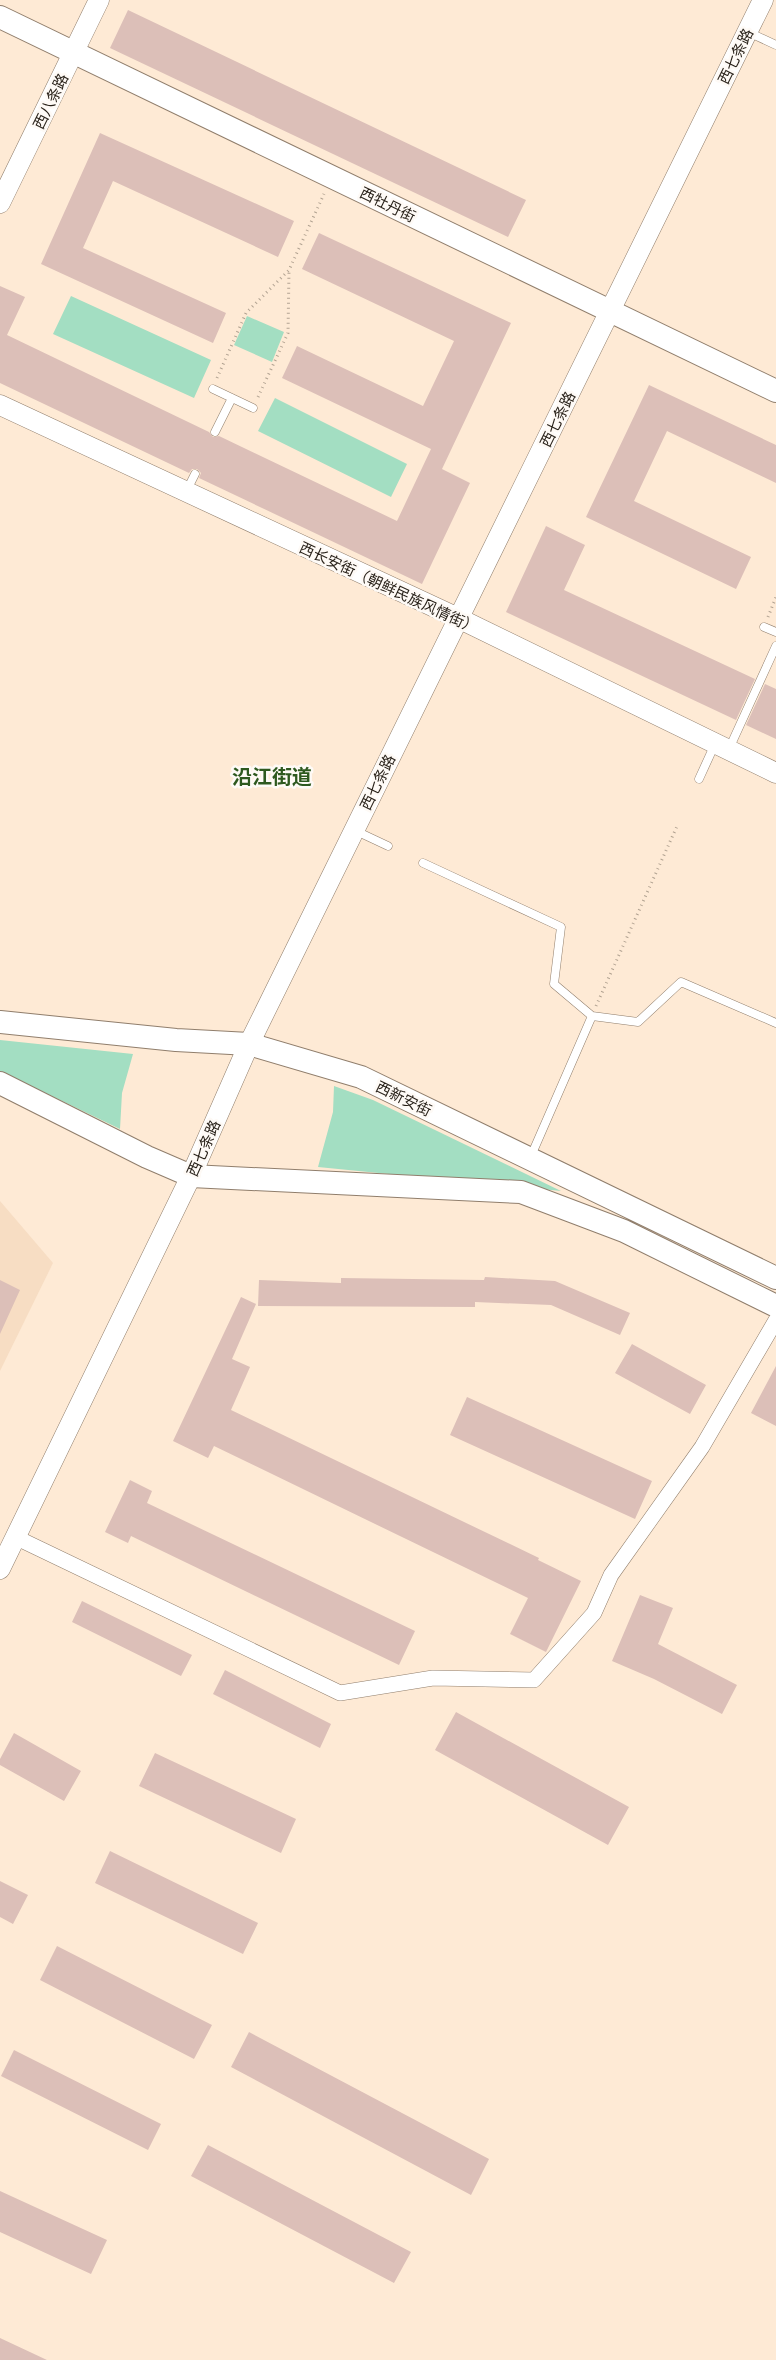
<svg xmlns="http://www.w3.org/2000/svg" width="776" height="2360" viewBox="0 0 776 2360" font-family="'Open Sans','Noto Sans SC',sans-serif">
	<style>
		.built { fill: #f7ddc3 }
		.green { fill: #a3dec2 }
		.building { fill: #dcbfb8 }
		.lines { fill: none; stroke-linecap: round; stroke-linejoin: round }
		.service-casing { stroke: #907e6c; stroke-width: 9 }
		.minor-casing { stroke: #907e6c; stroke-width: 16 }
		.tertiary-casing { stroke: #907e6c; stroke-width: 21 }
		.secondary-casing { stroke: #907e6c; stroke-width: 24 }
		.path { stroke: #b2a392; stroke-width: 3; stroke-dasharray: 1 4; stroke-linecap: butt }
		.service { stroke: #fff; stroke-width: 8 }
		.minor { stroke: #fff; stroke-width: 15 }
		.tertiary { stroke: #fff; stroke-width: 20 }
		.secondary { stroke: #fff; stroke-width: 22 }
		.labels { text-anchor: middle; dominant-baseline: central; stroke-width: 5; stroke-linejoin: round; paint-order: stroke }
		.street-label { font-size: 15px; fill: #261f17; stroke: #fefaf6 }
		.district-label { font-size: 20px; font-weight: bold; fill: #2e591f; stroke: #fefaf6 }
	</style>
	<rect width="100%" height="100%" fill="#feead5"/>
	<path class="built" d="M0,1201L53,1263L0,1371Z"/>
	<path class="green" d="M71,296L211,360L194,398L53,334Z
		M247,316L284,332L272,362L234,345Z
		M275,398L407,464L391,497L258,431Z
		M0,1040L133,1054L122,1093L120,1129L0,1071Z
		M334,1086L373,1100L561,1191L318,1167L333,1112Z"/>
	<path class="building" d="M128,10L526,200L508,237L110,48Z
		M100,133L294,221L278,257L113,181L83,248L226,313L213,343L41,264Z
		M319,233L511,323L442,469L470,483L422,584L199,478L201,473L197,469H192L189,473L0,383V286L25,297L7,335L209,432L213,437L219,436L397,521L431,449L282,378L297,346L423,406L454,341L302,269Z
		M649,385L776,445V483L667,431L634,501L751,557L736,589L586,517Z
		M546,526L585,545L564,590L755,679L736,720L506,612Z
		M765,684L776,689V739L746,725Z
		M485,1277L555,1281L630,1313L620,1335L551,1305L475,1302V1307L258,1306L259,1280L341,1283V1278L484,1280Z
		M0,1280L20,1290L0,1334Z
		M241,1297L256,1304L232,1359L250,1367L231,1410L539,1558L538,1560L581,1581L546,1652L510,1634L528,1598L214,1446L208,1458L173,1441Z
		M632,1344L706,1385L690,1414L615,1373Z
		M776,1366V1426L751,1413Z
		M467,1397L652,1481L635,1519L450,1435Z
		M130,1480L152,1491L147,1503L415,1631L399,1665L131,1536L128,1543L105,1532Z
		M640,1595L673,1608L658,1644L737,1685L722,1714L654,1679L612,1661Z
		M82,1601L192,1655L181,1676L72,1622Z
		M225,1670L331,1724L320,1748L213,1694Z
		M456,1712L629,1807L608,1845L435,1750Z
		M14,1733L81,1771L64,1801L0,1765V1759Z
		M155,1753L296,1819L281,1853L139,1786Z
		M110,1851L258,1923L243,1954L95,1883Z
		M0,1881L28,1895L13,1924L0,1917Z
		M57,1946L212,2025L194,2059L40,1980Z
		M249,2032L489,2159L471,2195L231,2067Z
		M14,2050L161,2124L148,2150L1,2076Z
		M208,2145L411,2252L394,2283L191,2176Z
		M0,2191L107,2240L91,2274L0,2232Z
		M0,2338L47,2360H0Z"/>
	<g class="lines">
		<defs>
			<path id="service" d="M748,32L776,45
				M213,389L253,408
				M215,432L232,398
				M187,490L195,474
				M764,627L776,632
				M729,749L776,646
				M699,779L715,744
				M356,831L388,846
				M423,863L561,927L554,984L592,1016L638,1022L681,982L776,1023
				M531,1156L592,1016"/>
			<path id="minor" d="M15,1537L340,1693L433,1678L534,1680L594,1613L611,1575L702,1447L776,1320"/>
			<path id="tertiary" d="M0,203L99,0
				M0,405L458,618L776,773
				M0,1569L191,1176L249,1044L763,0"/>
			<path id="secondary" d="M0,17L776,391
				M0,1022L176,1040L249,1044L361,1077L776,1278
				M0,1083L147,1157L191,1176L521,1192L624,1231L776,1306"/>
		</defs>
		<use href="#service" class="service-casing"/>
		<use href="#minor" class="minor-casing"/>
		<use href="#tertiary" class="tertiary-casing"/>
		<use href="#secondary" class="secondary-casing"/>
		<path class="path" d="M217,378L246,313L289,270L324,194
			M258,397L288,333L289,270
			M768,617L776,597
			M596,1006L678,824"/>
		<use href="#service" class="service"/>
		<use href="#minor" class="minor"/>
		<use href="#tertiary" class="tertiary"/>
		<use href="#secondary" class="secondary"/>
	</g>
	<g class="labels">
		<g class="street-label">
			<text transform="translate(735 56) rotate(-64)">西七条路</text>
			<text transform="translate(50 101) rotate(-64)">西八条路</text>
			<text transform="translate(388 204) rotate(26)">西牡丹街</text>
			<text transform="translate(557 419) rotate(-64)">西七条路</text>
			<text transform="translate(389 587) rotate(25)">西长安街（朝鲜民族风情街）</text>
			<text transform="translate(377 782) rotate(-64)">西七条路</text>
			<text transform="translate(404 1098) rotate(26)">西新安街</text>
			<text transform="translate(203 1148) rotate(-66)">西七条路</text>
		</g>
		<g class="district-label">
			<text x="272" y="776">沿江街道</text>
		</g>
	</g>
</svg>
